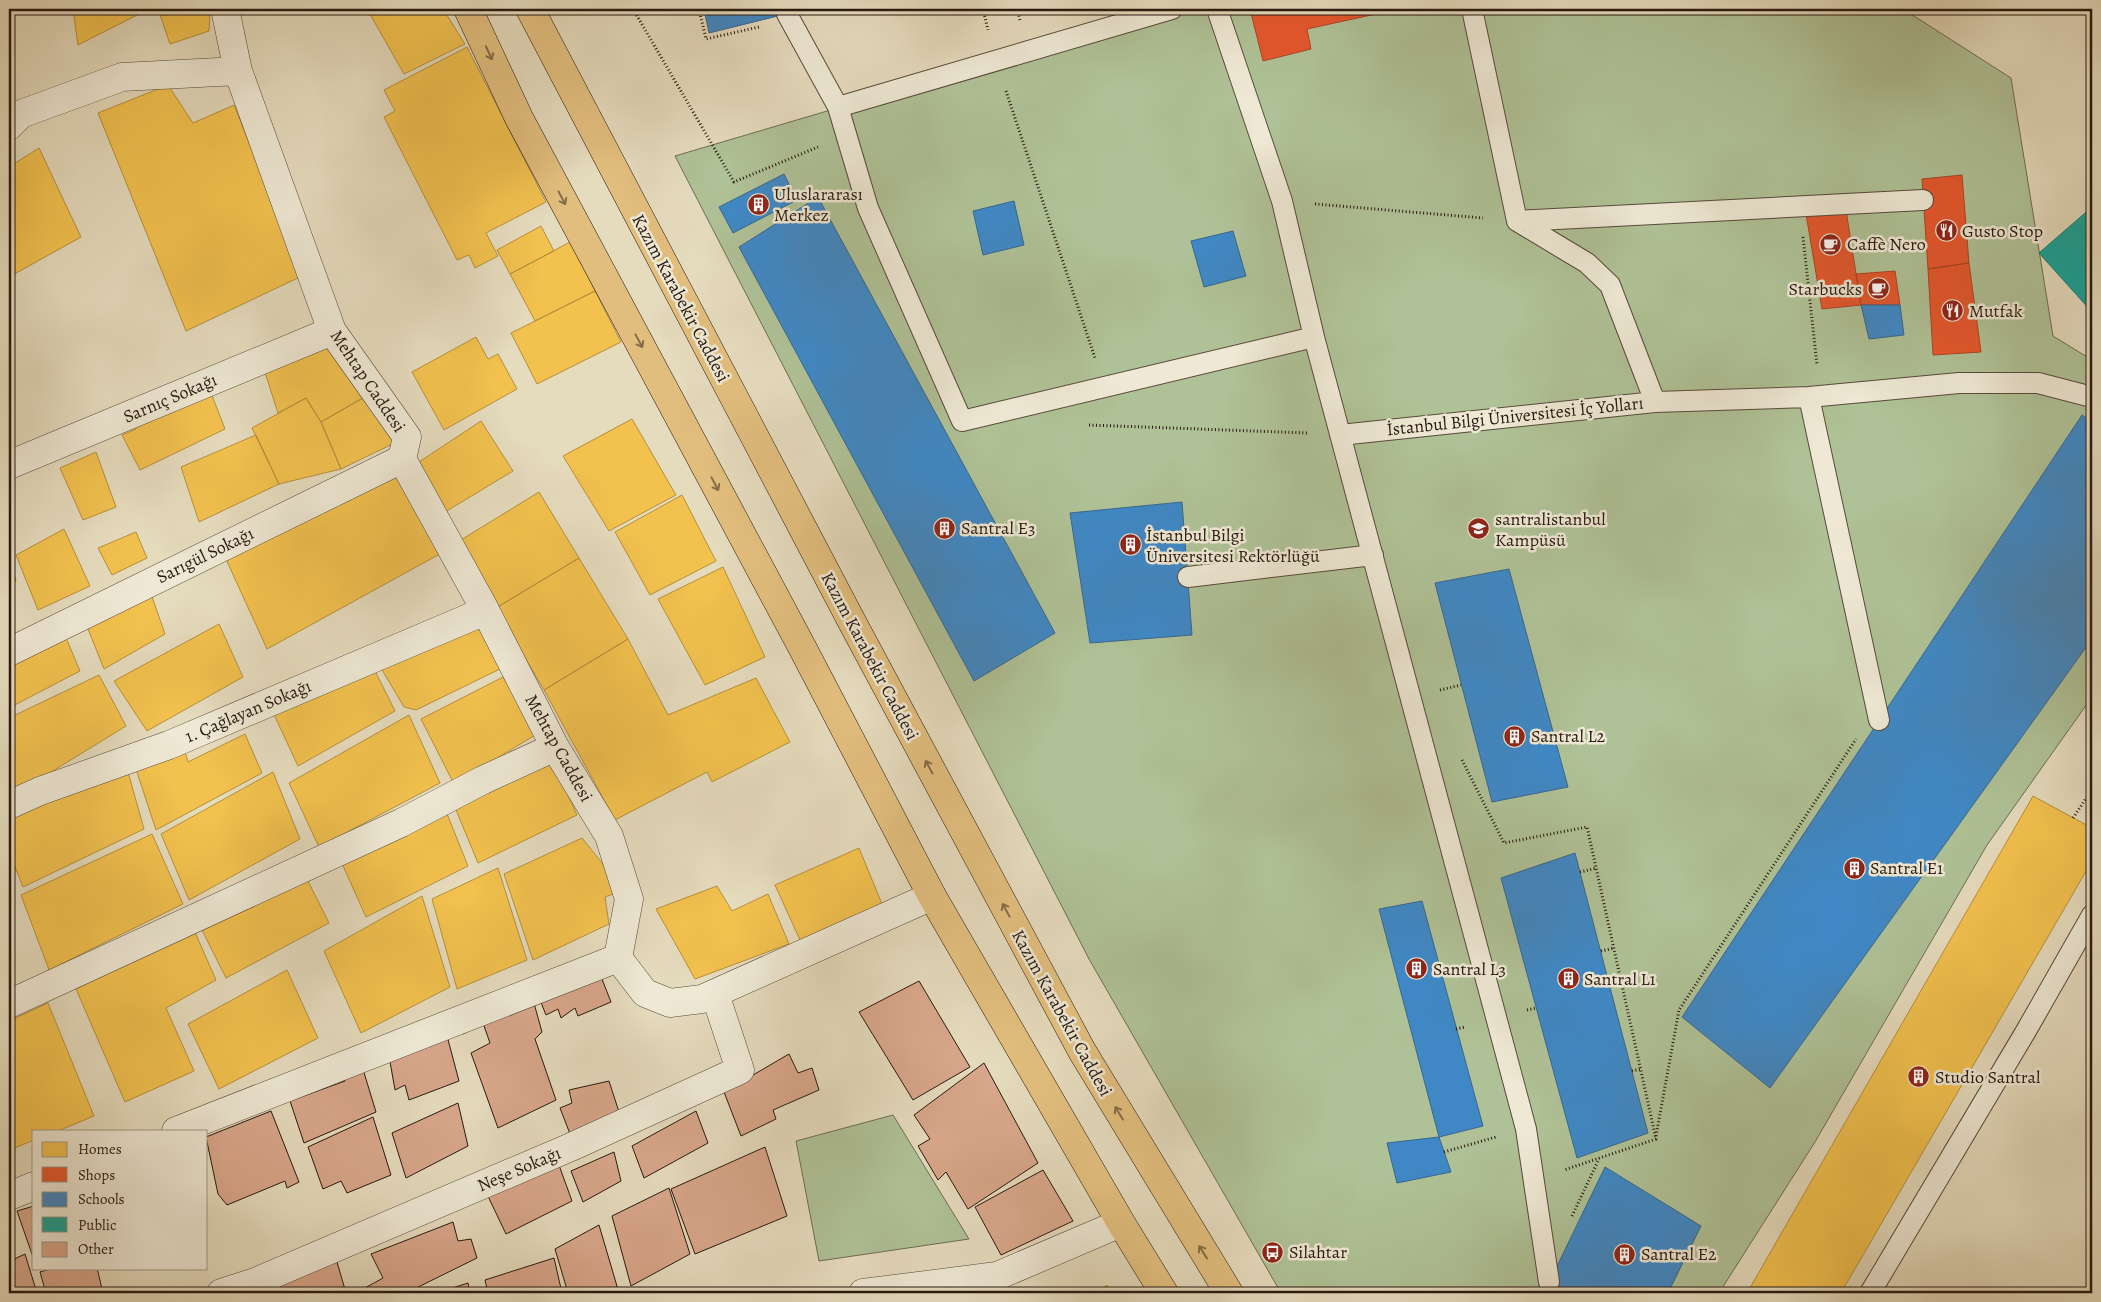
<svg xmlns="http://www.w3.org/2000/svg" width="2101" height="1302" viewBox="0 0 2101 1302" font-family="Alegreya,serif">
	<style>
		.green { fill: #afc196; stroke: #6c6d53 }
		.homes { fill: #f2c14e; stroke: #b58f3b }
		.shops { fill: #e4572e; stroke: #ac4425 }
		.schools { fill: #3f88c5; stroke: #38678f }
		.public { fill: #17a398; stroke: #1c7a6f }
		.building { fill: #d8a68a; stroke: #281910 }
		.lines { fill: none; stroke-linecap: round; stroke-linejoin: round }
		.lane-casing { stroke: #574a3b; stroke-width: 22 }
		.street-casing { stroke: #574a3b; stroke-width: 29 }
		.primary-casing { stroke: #281910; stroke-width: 29 }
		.path { stroke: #281910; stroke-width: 3; stroke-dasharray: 1 2.5; stroke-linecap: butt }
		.lane { stroke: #eee8d4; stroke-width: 20 }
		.street { stroke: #eee8d4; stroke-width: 28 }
		.primary { stroke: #e2be7e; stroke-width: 28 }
		.oneway { stroke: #856c47 }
		.labels { text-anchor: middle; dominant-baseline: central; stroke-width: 5; stroke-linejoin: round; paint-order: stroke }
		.poi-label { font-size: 18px; fill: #281910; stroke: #eee8d4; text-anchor: start }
		.street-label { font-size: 18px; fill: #281910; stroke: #eee8d4 }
	</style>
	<rect width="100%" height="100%" fill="#e5dbbd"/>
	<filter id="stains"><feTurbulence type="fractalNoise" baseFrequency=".004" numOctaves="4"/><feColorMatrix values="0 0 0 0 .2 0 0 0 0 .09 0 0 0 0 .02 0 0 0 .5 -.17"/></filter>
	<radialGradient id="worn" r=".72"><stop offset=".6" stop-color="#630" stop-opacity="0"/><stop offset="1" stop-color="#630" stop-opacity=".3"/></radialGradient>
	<path class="green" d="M1172,9H1903L2011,78L2053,336L2092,360V697L1987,845L1815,1142L1719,1293H1281L1089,959L675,156Z
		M893,1115L969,1239L819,1261L796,1141Z"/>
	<path class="homes" d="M73,9H146L143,12L78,45Z
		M158,9H210L209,31L170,44Z
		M367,9H443L465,44L404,74Z
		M467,47L546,202L486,233L498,256L475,268L469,255L457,260L384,117L395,111L384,90Z
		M168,85L193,123L234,105L302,276L186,331L98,113Z
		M39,148L81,237L9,277V167Z
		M541,226L554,251L510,274L497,250Z
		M570,242L595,291L535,321L510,274Z
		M595,291L621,342L537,384L511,333Z
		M330,335L375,391L321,422L306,398L278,413L262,363Z
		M476,337L488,359L498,354L517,389L444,430L412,372Z
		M209,388L225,429L140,470L122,435L136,429L133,420Z
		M375,391L407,437L341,469L321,422Z
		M306,398L321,422L341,469L279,484L252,428Z
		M632,419L676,495L609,531L563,456Z
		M481,421L513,471L445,512L413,466Z
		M256,435L279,484L199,522L181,467Z
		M96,452L116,507L83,520L60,468Z
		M402,468L447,550L267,649L225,557Z
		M539,492L579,558L496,608L456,543Z
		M682,495L716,561L650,595L615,532Z
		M64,529L90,586L38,610L16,555Z
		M136,532L147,558L112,575L98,548Z
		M9,552L16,581L9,583Z
		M579,558L628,639L544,690L496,608Z
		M723,567L765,657L705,685L658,599Z
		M150,591L165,634L104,669L86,624Z
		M483,620L506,666L416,710L404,707L381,668Z
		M219,624L243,677L147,731L114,681Z
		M63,631L80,671L9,708V657Z
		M628,639L668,715L756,678L790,742L712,782L707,772L615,820L544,690Z
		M371,663L395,711L298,766L270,706Z
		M99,675L126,726L9,798V718Z
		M503,677L507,684L514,680L542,731L454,784L421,719Z
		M409,715L440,783L319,847L289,783Z
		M245,734L262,773L156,830L134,763L183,745L188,762Z
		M552,760L577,815L478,863L454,805Z
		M126,765L144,829L23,887L9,852V813Z
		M273,772L300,839L189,900L161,834Z
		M2033,796L2092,828V861L1841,1293H1747Z
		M445,809L468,866L366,917L339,857Z
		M152,834L183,904L49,970L21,895Z
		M582,838L606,868L613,894L605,897L609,924L533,960L504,874Z
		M859,848L882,904L800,940L775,885Z
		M498,868L527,960L457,989L432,899Z
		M304,873L329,923L226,978L198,922Z
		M717,886L732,911L768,894L789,944L695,979L656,909Z
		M422,896L450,987L361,1033L324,951Z
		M194,930L216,980L166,1008L194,1071L125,1102L76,989Z
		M287,970L318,1038L219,1089L188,1024Z
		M48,1003L94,1116L58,1131H34V1140L15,1148L9,1135V1021Z
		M1107,1285L1112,1293H1097Z"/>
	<path class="shops" d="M1250,9H1399L1307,29L1311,49L1263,61Z
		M1962,175L1969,263L1928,269L1922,179Z
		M1846,210L1861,305L1822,309L1806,214Z
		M1969,263L1981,352L1933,355L1928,269Z
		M1895,271L1900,305H1861L1856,274Z"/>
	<path class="schools" d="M704,9H806L709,33Z
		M784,174L797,200L733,233L719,207Z
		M818,197L1055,633L974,681L739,247Z
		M1014,201L1024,245L983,255L973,211Z
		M1233,231L1246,276L1204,287L1191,241Z
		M1861,305H1900L1904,335L1869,339Z
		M2082,415L2092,422V639L1770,1088L1682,1017Z
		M1182,502L1192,635L1090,643L1070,513Z
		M1509,569L1568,787L1492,802L1435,583Z
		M1575,853L1648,1133L1577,1158L1501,878Z
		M1422,901L1483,1126L1439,1137L1379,909Z
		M1439,1137L1451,1172L1397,1183L1387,1143Z
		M1605,1167L1701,1226L1668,1293H1544Z"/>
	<path class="public" d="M2092,207V312L2039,253Z"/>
	<path class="building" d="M598,969L611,1002L578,1016L575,1008L561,1018L558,1009L546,1015L538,995Z
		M919,981L970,1067L913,1100L859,1012Z
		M532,996L542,1032L535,1039L556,1100L498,1128L471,1053L490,1043L483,1023L463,1034L458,1026Z
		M446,1032L459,1081L409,1100L405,1085L395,1090L389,1056Z
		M789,1054L798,1073L812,1068L819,1090L773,1110L776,1119L741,1136L724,1092Z
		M984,1063L1038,1163L968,1209L946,1172L938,1180L918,1146L930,1139L914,1115Z
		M362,1066L376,1112L304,1143L290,1101L345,1081L343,1072Z
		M609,1081L620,1115L572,1139L560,1108L572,1103L569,1090Z
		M458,1103L468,1146L406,1178L392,1133Z
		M271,1111L299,1182L287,1188L285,1181L227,1205L218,1194L206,1137Z
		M696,1111L708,1143L644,1178L632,1146Z
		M373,1117L391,1175L347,1193L341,1181L323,1189L308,1147Z
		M765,1147L787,1216L695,1254L671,1189Z
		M614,1152L621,1181L583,1202L571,1171Z
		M556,1157L572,1201L506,1234L485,1190Z
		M1043,1170L1073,1221L1001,1255L975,1207Z
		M669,1188L690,1254L631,1286L612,1216Z
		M34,1206V1260L17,1211Z
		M453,1222L458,1241L471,1239L477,1258L406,1293H365L363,1289L383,1278L371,1254Z
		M599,1225L619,1293H568L555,1249Z
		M25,1254L37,1293H9V1282L14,1280L10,1261Z
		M335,1255L346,1293H253Z
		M554,1258L562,1293H488L485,1280Z
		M53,1268H97L103,1293H46L40,1272Z
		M468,1283L470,1293H437Z"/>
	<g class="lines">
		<defs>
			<path id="lane" d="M1217,9L1282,201L1314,337L1526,1129L1549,1282
				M787,14L838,107L868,208L962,421L1314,337
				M838,107L1172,9
				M1517,221L1923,200
				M1809,397L1879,720
				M1655,402L1809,397L1959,383H2038L2092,397
				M1340,435L1655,402L1610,285L1587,263L1517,221L1472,9
				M1188,577L1373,555
				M1870,1293L2026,1031L2092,915"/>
			<path id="street" d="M225,9L238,71L332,331L407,437L402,459L483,606L555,747L609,836L629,899L618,958
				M9,126L21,114L122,77L238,71
				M9,465L332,331
				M9,652L402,459
				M9,805L40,791L169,745L485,611
				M9,1004L401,823L483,780L555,747
				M176,1131L618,958L645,993L670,1003L702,999L932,896
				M9,1196L34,1186
				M221,1293L255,1282L571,1147L740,1070L715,994
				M863,1293L997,1276L1121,1223"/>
			<path id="primary" d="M468,9L519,118L802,647L932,896L1121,1223L1164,1293
				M530,9L851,620L1082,1051L1229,1293"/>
		</defs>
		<use href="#lane" class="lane-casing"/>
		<use href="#street" class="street-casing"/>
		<use href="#primary" class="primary-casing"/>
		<path class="path" d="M633,9L734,182L818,147
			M699,9L706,39L759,27
			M983,9L988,30
			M1017,9L1020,20
			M821,11L830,9
			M1006,91L1095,358
			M1315,204L1483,218
			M1803,237L1817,365
			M1089,425L1308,433
			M1440,690L1461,685
			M1462,760L1504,843L1587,827L1656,1139L1564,1170
			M2073,818L2089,794L2092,796
			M1580,872L1597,868
			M1601,951L1614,948
			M1527,1010L1536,1008
			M1456,1029L1465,1027
			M1632,1071L1641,1069
			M1656,1136L1679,1010L1856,739
			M1444,1152L1496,1137
			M1572,1216L1599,1159"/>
		<use href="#lane" class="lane"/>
		<use href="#street" class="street"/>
		<use href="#primary" class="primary"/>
	</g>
	<defs><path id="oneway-shaft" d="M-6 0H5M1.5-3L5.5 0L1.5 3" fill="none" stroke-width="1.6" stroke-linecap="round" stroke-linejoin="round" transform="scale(1.25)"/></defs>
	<g class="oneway">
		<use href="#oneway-shaft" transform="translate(489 53) rotate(65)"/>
		<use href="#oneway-shaft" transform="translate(562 198) rotate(62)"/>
		<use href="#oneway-shaft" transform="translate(639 341) rotate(62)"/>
		<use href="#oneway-shaft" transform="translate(715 484) rotate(62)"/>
		<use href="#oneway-shaft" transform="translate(929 767) rotate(-118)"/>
		<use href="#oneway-shaft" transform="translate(1006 910) rotate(-118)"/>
		<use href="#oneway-shaft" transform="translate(1119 1113) rotate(-121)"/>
		<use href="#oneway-shaft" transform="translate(1203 1252) rotate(-122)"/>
	</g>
	<defs>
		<symbol id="building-disc" viewBox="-11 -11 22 22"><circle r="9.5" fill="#8f2418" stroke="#eee8d4"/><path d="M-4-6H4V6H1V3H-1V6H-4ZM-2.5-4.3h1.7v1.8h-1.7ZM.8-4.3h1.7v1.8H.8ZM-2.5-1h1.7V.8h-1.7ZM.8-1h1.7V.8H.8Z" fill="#fff"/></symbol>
		<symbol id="restaurant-disc" viewBox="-11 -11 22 22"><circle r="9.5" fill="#8f2418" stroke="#eee8d4"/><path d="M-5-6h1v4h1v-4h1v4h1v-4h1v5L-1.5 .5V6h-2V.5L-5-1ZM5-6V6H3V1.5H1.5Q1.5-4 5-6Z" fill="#fff"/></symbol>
		<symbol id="cafe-disc" viewBox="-11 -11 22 22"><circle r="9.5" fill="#8f2418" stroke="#eee8d4"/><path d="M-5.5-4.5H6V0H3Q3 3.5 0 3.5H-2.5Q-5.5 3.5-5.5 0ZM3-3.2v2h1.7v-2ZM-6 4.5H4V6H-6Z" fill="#fff"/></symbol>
		<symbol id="university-disc" viewBox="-11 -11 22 22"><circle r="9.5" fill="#8f2418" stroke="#eee8d4"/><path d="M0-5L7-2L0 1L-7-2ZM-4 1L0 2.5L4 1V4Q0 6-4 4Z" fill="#fff"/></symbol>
		<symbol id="bus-disc" viewBox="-11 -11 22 22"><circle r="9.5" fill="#8f2418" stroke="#eee8d4"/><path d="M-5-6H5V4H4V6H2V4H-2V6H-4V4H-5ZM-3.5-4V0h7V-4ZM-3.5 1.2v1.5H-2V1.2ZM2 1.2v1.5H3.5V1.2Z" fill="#fff"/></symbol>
	</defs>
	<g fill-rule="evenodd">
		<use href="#building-disc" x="746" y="192" width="25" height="25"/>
		<use href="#restaurant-disc" x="1934" y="218" width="25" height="25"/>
		<use href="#cafe-disc" x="1818" y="232" width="25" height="25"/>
		<use href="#cafe-disc" x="1866" y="276" width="25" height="25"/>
		<use href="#restaurant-disc" x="1940" y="298" width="25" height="25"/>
		<use href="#building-disc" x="932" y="516" width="25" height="25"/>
		<use href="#university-disc" x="1466" y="516" width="25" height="25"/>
		<use href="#building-disc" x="1118" y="532" width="25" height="25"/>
		<use href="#building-disc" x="1502" y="724" width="25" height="25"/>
		<use href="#building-disc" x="1842" y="856" width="25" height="25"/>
		<use href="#building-disc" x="1404" y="956" width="25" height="25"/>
		<use href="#building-disc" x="1556" y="966" width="25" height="25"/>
		<use href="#building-disc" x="1906" y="1064" width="25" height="25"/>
		<use href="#bus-disc" x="1260" y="1240" width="25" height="25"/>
		<use href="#building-disc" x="1612" y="1242" width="25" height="25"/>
	</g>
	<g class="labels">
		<g class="poi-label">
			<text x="774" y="194">Uluslararası<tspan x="774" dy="21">Merkez</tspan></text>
			<text x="1962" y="231">Gusto Stop</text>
			<text x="1847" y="244">Caffè Nero</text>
			<text x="1862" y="289" text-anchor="end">Starbucks</text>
			<text x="1969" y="311">Mutfak</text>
			<text x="1495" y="519">santralistanbul<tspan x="1495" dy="21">Kampüsü</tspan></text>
			<text x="961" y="528">Santral E3</text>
			<text x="1146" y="535">İstanbul Bilgi<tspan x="1146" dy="21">Üniversitesi Rektörlüğü</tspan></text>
			<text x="1531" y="736">Santral L2</text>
			<text x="1870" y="868">Santral E1</text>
			<text x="1433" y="969">Santral L3</text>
			<text x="1584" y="979">Santral L1</text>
			<text x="1935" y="1077">Studio Santral</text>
			<text x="1289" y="1252">Silahtar</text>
			<text x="1641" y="1254">Santral E2</text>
		</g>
		<g class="street-label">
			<text transform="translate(681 298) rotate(62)">Kazım Karabekir Caddesi</text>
			<text transform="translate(368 381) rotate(56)">Mehtap Caddesi</text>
			<text transform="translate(170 398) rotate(-23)">Sarnıç Sokağı</text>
			<text transform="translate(1515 416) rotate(-6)">İstanbul Bilgi Üniversitesi İç Yolları</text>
			<text transform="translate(205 555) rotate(-26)">Sarıgül Sokağı</text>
			<text transform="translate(870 656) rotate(62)">Kazım Karabekir Caddesi</text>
			<text transform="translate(248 711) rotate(-23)">1. Çağlayan Sokağı</text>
			<text transform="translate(559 748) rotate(61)">Mehtap Caddesi</text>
			<text transform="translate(1062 1013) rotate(61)">Kazım Karabekir Caddesi</text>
			<text transform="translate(519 1169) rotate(-23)">Neşe Sokağı</text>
		</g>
	</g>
	<rect width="2101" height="1302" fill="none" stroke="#e5dbbd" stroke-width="30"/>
	<rect x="10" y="10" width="2081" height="1282" fill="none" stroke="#281910" stroke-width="2.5"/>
	<rect x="15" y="15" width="2071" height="1272" fill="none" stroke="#281910"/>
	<rect x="32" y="1130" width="175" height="140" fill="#eee8d4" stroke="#9f9586"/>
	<rect x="42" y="1142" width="25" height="15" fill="#f2c14e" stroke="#9f9586"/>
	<text x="78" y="1154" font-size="15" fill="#281910">Homes</text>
	<rect x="42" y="1167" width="25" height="15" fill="#e4572e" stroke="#9f9586"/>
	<text x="78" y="1180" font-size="15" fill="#281910">Shops</text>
	<rect x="42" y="1192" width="25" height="15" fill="#3f88c5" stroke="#9f9586"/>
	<text x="78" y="1204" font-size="15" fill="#281910">Schools</text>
	<rect x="42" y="1217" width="25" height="15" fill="#17a398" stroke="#9f9586"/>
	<text x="78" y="1230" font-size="15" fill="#281910">Public</text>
	<rect x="42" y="1242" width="25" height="15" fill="#d8a68a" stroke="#9f9586"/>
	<text x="78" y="1254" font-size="15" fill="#281910">Other</text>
	<rect width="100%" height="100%" filter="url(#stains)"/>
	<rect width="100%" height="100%" fill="url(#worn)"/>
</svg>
